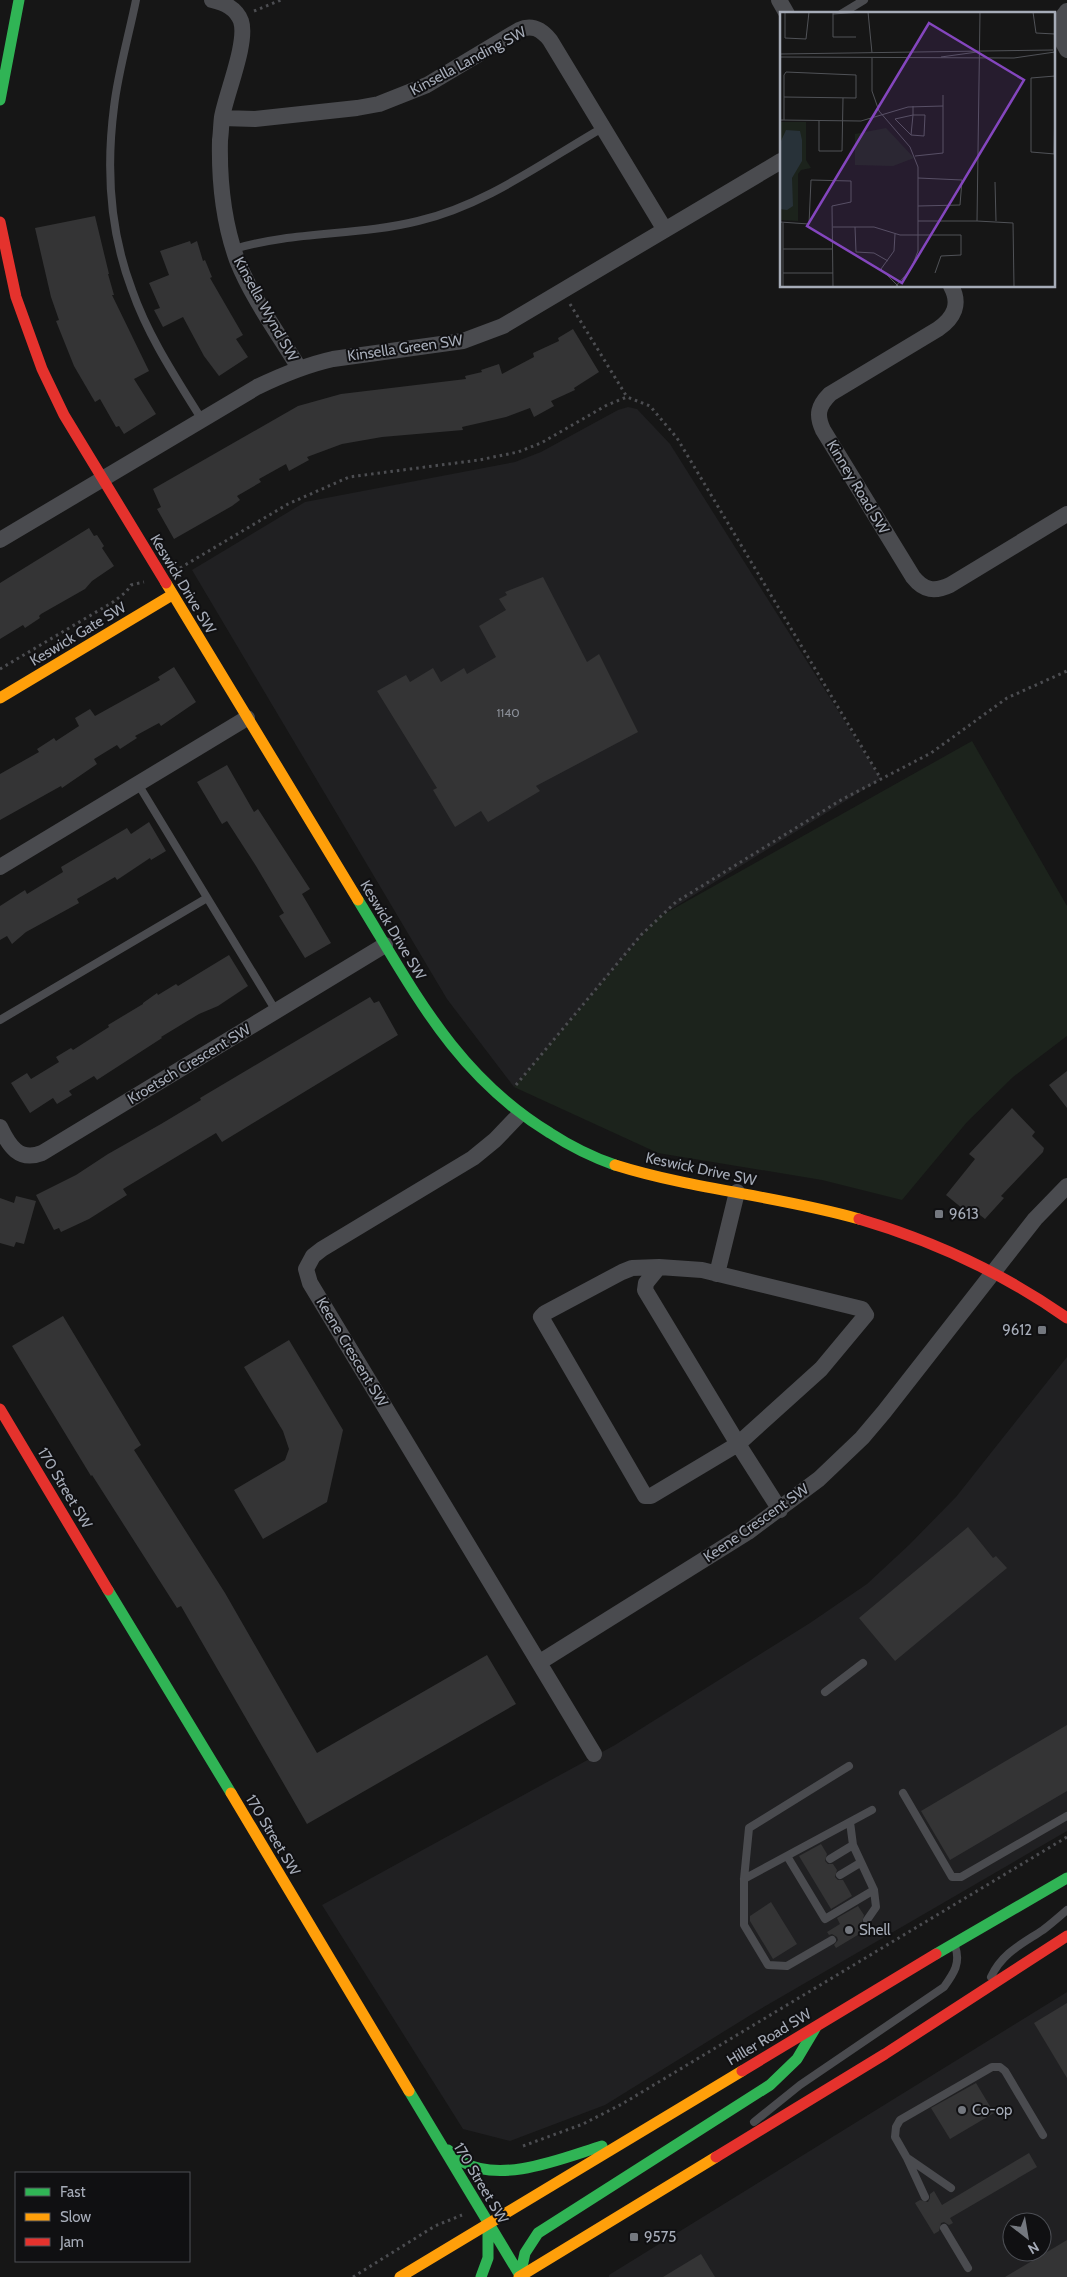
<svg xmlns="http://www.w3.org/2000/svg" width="1067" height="2277" viewBox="0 0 1067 2277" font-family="Cabin,sans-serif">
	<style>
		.built { fill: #202022; fill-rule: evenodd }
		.green { fill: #1c231c }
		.building { fill: #343435 }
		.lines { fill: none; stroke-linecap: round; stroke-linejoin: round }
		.path { stroke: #4c4d51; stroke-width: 3; stroke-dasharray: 2.5 4; stroke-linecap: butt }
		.lane { stroke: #4a4b4f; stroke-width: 8 }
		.street { stroke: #4a4b4f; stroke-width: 16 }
		.fast { stroke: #30b455; stroke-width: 11 }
		.slow { stroke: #ff9f0a; stroke-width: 11 }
		.jam { stroke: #e5322d; stroke-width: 11 }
		.poi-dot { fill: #74787f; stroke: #101012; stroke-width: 2 }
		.labels { text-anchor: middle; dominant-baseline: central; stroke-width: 4; stroke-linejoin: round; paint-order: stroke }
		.number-label { font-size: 12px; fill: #8a8e97 }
		.street-label { font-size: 15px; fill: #a6acb8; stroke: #101012 }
		.poi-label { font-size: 15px; fill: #a6acb8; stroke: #101012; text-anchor: start }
		.inset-road { fill: none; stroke: #505257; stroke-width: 1 }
		.view { fill: #8446be; fill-opacity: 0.15; stroke: #8446be; stroke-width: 2.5 }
		.inset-edge { fill: none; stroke: #a6acb8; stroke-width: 2.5 }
	</style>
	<rect width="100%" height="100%" fill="#161616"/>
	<path class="built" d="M628,407L637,409L670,444L881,779L657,918L514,1087L447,999L192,570L305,502L515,462L541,452L618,410Z
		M1067,1357V1831L757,2011L605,2105L510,2141L463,2129L322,1905L615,1745L810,1623L867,1584L909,1545L956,1497Z
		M1067,1992V2277H609V2275ZM1012,2222H1042V2252H1012Z"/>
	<path class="green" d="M972,741L1067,906V1036L1013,1077L967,1122L902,1200L822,1180L658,1153L514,1087L657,918Z"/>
	<path class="building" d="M95,216L109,274H108L114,295H112L149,371L134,379L156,414L124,434L119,426L116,427L100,399L95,402L74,366L56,321L59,320L51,297L35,228Z
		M190,241L191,244L197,241L203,261L205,260L212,277L210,278L243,335L236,339L248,357L219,376L204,356L183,317L163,327L154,310L160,308L149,283L169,275L160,251Z
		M573,329L599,372L574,388L575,390L551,401L554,406L534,417L530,408L506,417L462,427L463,430L382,437L342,444L307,457L309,460L289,471L286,464L259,479L261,482L237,496L240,500L232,506L174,539L157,509L161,507L153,489L298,406L341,394L466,379L465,376L482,372L481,370L499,364L502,374L534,357L533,353L559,341L558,338Z
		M89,528L94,536L97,535L104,546L102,548L114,566L92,581L85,589L41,614L39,616L40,618L25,628L23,625L0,639V583Z
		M543,577L587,662L599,654L638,732L536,786L540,791L488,822L481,811L455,827L433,790L437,788L377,691L406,675L410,682L433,668L441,682L464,668L467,674L496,657L479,626L506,610L499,599L507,595L505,592Z
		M174,667L196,702L161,726L159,723L135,736L137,738L120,749L117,745L94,759L97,764L62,788L61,786L0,820V774L39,752L37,749L54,738L56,741L79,726L75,718L90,709L95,716L160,680L158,677Z
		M227,765L254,812L258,809L310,889L302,894L331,943L305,958L279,916L284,913L256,866L227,821L222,824L197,782Z
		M149,822L166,851L151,860L150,858L117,880L115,877L77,899L79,903L26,932L12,944L7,936L0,940V906L25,890L27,894L63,872L61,867L127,828L131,834Z
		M229,955L248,986L218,1006L199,1014L161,1037L162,1038L97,1080L94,1076L69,1091L72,1095L57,1104L53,1098L30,1113L11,1083L27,1073L31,1079L59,1062L56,1057L71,1048L73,1050L109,1027L108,1025L143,1004V1003L157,993L158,995L176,984L178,986Z
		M370,997L374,1003L379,1001L398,1035L222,1142L216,1133L123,1189L127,1195L89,1219L61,1232L59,1228L54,1230L36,1195L76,1175L108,1154L161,1124L201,1100L200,1098Z
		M1067,1071V1108L1049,1085Z
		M1012,1108L1035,1132L1032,1136L1044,1148L1043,1152L1001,1196L1004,1198L985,1219L971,1208L968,1213L946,1195L975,1159L969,1154Z
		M16,1196L36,1201L24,1244L16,1242L14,1247L0,1243V1198L14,1203Z
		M63,1316L141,1445L134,1450L225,1593L317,1753L487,1655L516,1704L307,1824L181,1606L177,1608L92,1475L91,1476L12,1346Z
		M289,1340L343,1430L327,1502L263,1539L234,1490L285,1460L289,1449L283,1431L244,1367Z
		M968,1527L993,1558L996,1556L1007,1568L895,1661L859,1618Z
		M1067,1725V1791L950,1860L921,1811Z
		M821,1844L827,1854L825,1861L828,1864H833L837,1870L835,1877L838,1880H843L852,1896L831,1909L799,1856Z
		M771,1902L797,1944L773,1959L750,1921V1916Z
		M858,1906L864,1915L862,1923L871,1927L836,1948L834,1945L838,1940L837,1937L832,1934L829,1935L827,1932L840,1924L837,1918Z
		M1067,2003V2078L1034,2023Z
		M976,2083L994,2113L950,2139L931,2108Z
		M1029,2153L1037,2167L950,2218L953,2223L949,2225L944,2222L941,2223L939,2231L934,2234L915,2203L920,2200L928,2202L930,2198V2194L934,2191L942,2205Z
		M1067,2240V2277H1005Z
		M701,2254L715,2277H663Z"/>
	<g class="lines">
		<path class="path" d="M254,11L281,0
			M570,304L627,397
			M180,568L288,504L349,477L479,460L518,452L541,443L607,405L627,397L650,406L677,438L881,779
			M0,669L113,602L126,592L131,585L144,582
			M516,1085L641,935L676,902L841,800L931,753L1007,698L1067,671
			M523,2146L583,2124L622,2104L1067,1837
			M353,2277L435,2226L462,2215"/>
		<path class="lane" d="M136,0C129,35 118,72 114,107C106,169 110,232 132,290C148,336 176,378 202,420
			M841,14L864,0
			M234,249C293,231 358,236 418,221C486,205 543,162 604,127
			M138,784L276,1011
			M0,1020L207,898
			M825,1692L863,1663
			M903,1793L952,1877H961L1067,1816
			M787,1856L825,1919L874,1890L853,1845L850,1822
			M830,1859L853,1845
			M840,1875L860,1863
			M744,1879L872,1810
			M867,1920L876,1907L874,1890
			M832,1940L787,1966L768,1965L744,1925V1879L749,1828L849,1766
			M991,1977C1002,1953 1022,1944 1043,1930C1051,1924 1059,1917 1067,1910
			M754,2122L800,2085L944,1987C954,1973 961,1963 955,1946
			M909,2159L951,2188
			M925,2197L907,2158L895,2137L896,2127L900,2120L992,2067H1000L1005,2071L1043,2135
			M944,2228L968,2268"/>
		<path class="street" d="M212,0C225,3 236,8 241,21C248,42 226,94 222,117C221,125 221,133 220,140C219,181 223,221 237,260C252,298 278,333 299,368
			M779,0L787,14
			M1067,11C1055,25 1058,35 1067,50
			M222,118L255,119L357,108L379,104L427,85L519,30C532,24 541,29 550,40L665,230
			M951,286C961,304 954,318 938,329L830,394C818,406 816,415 823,430L913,577C924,591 935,592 950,585L1067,514
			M0,540L257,387C282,375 306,365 333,359L463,341L503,326L781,161
			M0,867L247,718
			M519,1115L495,1140L473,1158L322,1249L313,1256L306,1269L310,1283L594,1754
			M0,1127C9,1146 19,1162 42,1153L385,945
			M659,1267L632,1268L622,1272L545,1313L541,1317L645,1496H651L738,1444L645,1290L646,1283L659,1267L702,1270L862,1309L866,1315L821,1369L738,1444L780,1510
			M717,1274L737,1192
			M540,1662L748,1532L819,1479L862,1438L884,1412L1035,1219L1067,1186"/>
		<path class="fast" d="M0,100L19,0
			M358,900C414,991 455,1075 550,1133C570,1146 592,1157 615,1165
			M108,1590L231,1793
			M936,1954L1067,1878
			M409,2091L521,2277
			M448,2150C453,2154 458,2159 463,2162C502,2184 563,2158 602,2146
			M520,2276L525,2253L538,2233L770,2085L797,2059L816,2027
			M481,2277L488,2258V2224"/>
		<path class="slow" d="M166,583L358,900
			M0,698L172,595
			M615,1165C695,1190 779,1196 859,1219
			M231,1793L409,2091
			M400,2277L742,2071
			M519,2277L716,2157"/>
		<path class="jam" d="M0,222L16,297L42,369L64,415L166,583
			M859,1219C934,1241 1003,1273 1067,1318
			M0,1409L108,1590
			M742,2071L936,1954
			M716,2157L885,2054L1067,1936"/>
	</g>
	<g class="poi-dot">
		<rect x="934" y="1209" width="10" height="10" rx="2.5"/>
		<rect x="1037" y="1325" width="10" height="10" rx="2.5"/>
		<circle cx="849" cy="1930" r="5"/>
		<circle cx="962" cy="2110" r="5"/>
		<rect x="629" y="2232" width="10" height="10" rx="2.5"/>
	</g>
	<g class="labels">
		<g class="number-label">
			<text x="508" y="712">1140</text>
		</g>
		<g class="street-label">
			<text transform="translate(468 61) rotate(-28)">Kinsella Landing SW</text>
			<text transform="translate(266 309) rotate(61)">Kinsella Wynd SW</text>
			<text transform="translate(405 348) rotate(-8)">Kinsella Green SW</text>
			<text transform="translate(858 487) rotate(59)">Kinney Road SW</text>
			<text transform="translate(183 584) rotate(59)">Keswick Drive SW</text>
			<text transform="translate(78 634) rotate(-31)">Keswick Gate SW</text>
			<text transform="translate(393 930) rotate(59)">Keswick Drive SW</text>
			<text transform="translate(189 1064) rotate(-31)">Kroetsch Crescent SW</text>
			<text transform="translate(701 1169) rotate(12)">Keswick Drive SW</text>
			<text transform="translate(352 1352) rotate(59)">Keene Crescent SW</text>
			<text transform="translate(65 1488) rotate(59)">170 Street SW</text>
			<text transform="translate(756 1523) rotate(-35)">Keene Crescent SW</text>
			<text transform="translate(273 1835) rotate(59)">170 Street SW</text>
			<text transform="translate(769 2037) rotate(-31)">Hiller Road SW</text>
			<text transform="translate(481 2183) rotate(59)">170 Street SW</text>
		</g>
		<g class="poi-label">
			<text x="949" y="1214">9613</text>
			<text x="1032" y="1330" text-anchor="end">9612</text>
			<text x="859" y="1930">Shell</text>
			<text x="972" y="2110">Co-op</text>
			<text x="644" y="2237">9575</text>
		</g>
	</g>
	<g transform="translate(780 12)">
		<rect width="275" height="275" fill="#161616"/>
		<path d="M0,110H26V148L31,156L21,158L18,162V209L0,208ZM106,116L134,146L113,154L75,153V122Z" fill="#1c231c"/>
		<path d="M6,118L20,119L22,128V149L12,166L13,194L7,198L0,197L1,129Z" fill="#283239"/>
		<path class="inset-road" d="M5,0V26L26,27L29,0M53,0V25H76M88,0L92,41M200,0L197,209L233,211L234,275M253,0L256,21L275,22M53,2L82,0M0,42L273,38M0,45L234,46L275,40M161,45L197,40M92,46V79L99,99L130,135L138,155V239L131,257L115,275M275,64L251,66V140L275,142M0,108L81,109L128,95L163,94M4,108V63L6,60L76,63V86L4,85M39,108V139H62L63,86M131,123L144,124L145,103H133L131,123L115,107L133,103V94M274,142L275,89M135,144L163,141V83M138,166L182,168L180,193L138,194M215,170L216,209M138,209H197M0,210L29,212L31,168L71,169V190L52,194L53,275M53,215H94L120,223H181V243L161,244L155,261M75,215L76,240L94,241L108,249M115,222L114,239L101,257L119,275M3,237H52M3,261H53M3,275V211"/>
		<path class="view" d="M149,11L244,68L122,271L27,214Z"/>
		<rect width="275" height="275" class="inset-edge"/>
	</g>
	<rect x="15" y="2172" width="175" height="90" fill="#101012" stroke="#4c4e54"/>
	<rect x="25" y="2188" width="25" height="8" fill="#30b455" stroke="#4c4e54"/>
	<text x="60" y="2197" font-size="15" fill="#a6acb8">Fast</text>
	<rect x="25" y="2213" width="25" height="8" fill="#ff9f0a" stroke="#4c4e54"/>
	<text x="60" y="2222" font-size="15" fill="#a6acb8">Slow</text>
	<rect x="25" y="2238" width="25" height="8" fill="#e5322d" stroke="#4c4e54"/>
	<text x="60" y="2247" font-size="15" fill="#a6acb8">Jam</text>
	<g transform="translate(1027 2237) rotate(149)"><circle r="24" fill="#101012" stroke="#4c4e54"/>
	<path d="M0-4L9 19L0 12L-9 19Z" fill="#74787f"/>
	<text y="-8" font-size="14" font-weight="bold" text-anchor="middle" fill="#a6acb8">N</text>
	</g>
</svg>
